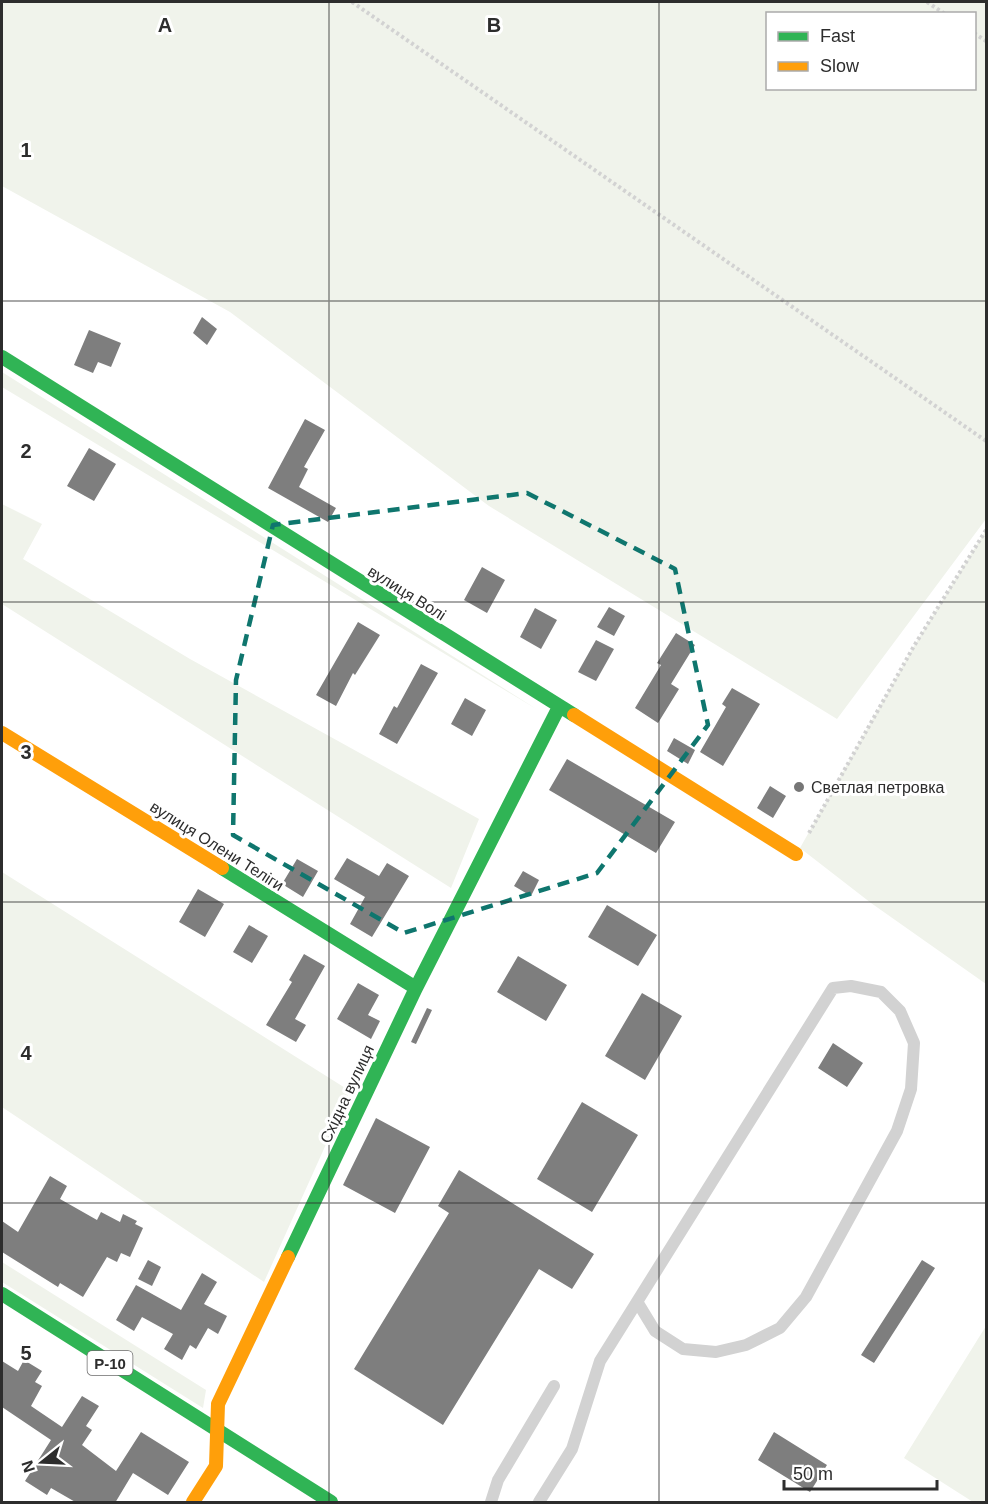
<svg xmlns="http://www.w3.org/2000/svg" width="988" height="1504" viewBox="0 0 988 1504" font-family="Helvetica,sans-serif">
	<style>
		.green { fill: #f0f3eb; fill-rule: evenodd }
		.building { fill: #7e7e7e }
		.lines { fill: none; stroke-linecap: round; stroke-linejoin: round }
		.path { stroke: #d2d2d2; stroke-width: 4; stroke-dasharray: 3 3; stroke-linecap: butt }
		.lane { stroke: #d2d2d2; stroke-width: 12 }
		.fast { stroke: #30b455; stroke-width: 14 }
		.slow { stroke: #ff9f0a; stroke-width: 14 }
		.marked { fill: none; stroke: #0f766e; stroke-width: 4.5; stroke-dasharray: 12 8; stroke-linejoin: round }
		.grid { fill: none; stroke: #2d2d2d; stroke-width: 1.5; stroke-opacity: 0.55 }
		.poi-dot { fill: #767676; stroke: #fff; stroke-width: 2 }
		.labels { text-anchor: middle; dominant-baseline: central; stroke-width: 6; stroke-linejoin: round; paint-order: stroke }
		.shield { fill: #fff; stroke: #6c6c6c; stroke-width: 1.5 }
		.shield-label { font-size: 15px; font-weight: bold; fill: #2d2d2d }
		.street-label { font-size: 16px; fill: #2d2d2d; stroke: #fff }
		.poi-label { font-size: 16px; fill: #2d2d2d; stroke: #fff; text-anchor: start }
		.grid-label { font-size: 20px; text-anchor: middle; font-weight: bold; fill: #2d2d2d; stroke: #fff; stroke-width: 6; stroke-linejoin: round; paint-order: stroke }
	</style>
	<rect width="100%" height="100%" fill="#fff"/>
	<path class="green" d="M2,2H986V519L837,719L489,506L230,312L2,186ZM768,14H974V88H768Z
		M2,372L538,710L2,387Z
		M2,504L42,524L23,559L190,659L479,819L451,888L2,604Z
		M986,530V984L871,903L800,848L914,646Z
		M2,872L350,1091L264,1282L2,1107Z
		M2,1262L206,1390L203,1408L2,1282Z
		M986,1326V1502H973L904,1458Z"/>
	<path class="building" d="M202,317L217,329L207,345L193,333Z
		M89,330L121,343L111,367L98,362L93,373L74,365Z
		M305,419L325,430L304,467L308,469L299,487L336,508L328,522L268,488Z
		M89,448L116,464L94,501L67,486Z
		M482,567L505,580L487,613L464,600Z
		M609,607L625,616L614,636L597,627Z
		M535,608L557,620L541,649L520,637Z
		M358,622L380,635L355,675L353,673L336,706L316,695Z
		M676,633L695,645L671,684L679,689L658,723L635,708L661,665L657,663Z
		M596,640L614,649L596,681L578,672Z
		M421,664L438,673L397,744L379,734L394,706L397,708Z
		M732,688L760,704L723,766L700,752L726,707L722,704Z
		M465,698L486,710L472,736L451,724Z
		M674,738L695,750L688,764L667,751Z
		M567,759L675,822L656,853L549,790Z
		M770,786L786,796L773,818L757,808Z
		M347,858L379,876L387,863L409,876L372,937L350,924L365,897L334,879Z
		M297,859L318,871L303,897L282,884Z
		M523,871L539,880L531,896L514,886Z
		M198,889L224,904L205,937L179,922Z
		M607,905L657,935L638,966L588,937Z
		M249,925L268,936L252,963L233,952Z
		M304,954L325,966L295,1019L306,1025L296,1042L266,1025L292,982L289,980Z
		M518,956L567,985L546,1021L497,992Z
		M358,983L379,995L368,1015L380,1021L371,1039L337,1019Z
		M642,993L682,1016L645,1080L605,1056Z
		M427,1008L432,1010L416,1044L411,1042Z
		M833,1043L863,1063L847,1087L818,1068Z
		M582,1102L638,1135L592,1212L537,1179Z
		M376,1118L430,1147L395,1213L343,1185Z
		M459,1170L594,1254L572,1289L539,1269L443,1425L354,1369L449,1213L438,1206Z
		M50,1176L67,1186L60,1199L97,1220L101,1212L120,1222L123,1214L137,1221L135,1224L143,1228L130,1257L121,1253L117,1262L107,1257L83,1297L60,1283L58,1287L2,1252V1221L18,1232Z
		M148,1260L161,1267L152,1286L138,1279Z
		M922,1260L935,1268L874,1363L861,1355Z
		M202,1273L217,1282L204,1304L227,1316L218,1334L208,1328L196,1349L190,1345L182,1360L164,1349L173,1334L142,1317L134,1331L116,1320L136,1285L181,1310Z
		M24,1360L42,1371L35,1382L42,1386L31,1406L62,1427L82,1396L99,1406L86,1426L92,1430L82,1445L116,1471L141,1432L189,1462L168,1495L133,1473L115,1503H77L51,1488L47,1495L25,1481L51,1440L2,1407V1361L18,1371Z
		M774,1432L827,1465L810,1492L758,1460Z"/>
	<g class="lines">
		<path class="path" d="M352,2L986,441
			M927,2L945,14
			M974,33L986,41
			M809,833L914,646L986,530"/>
		<path class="lane" d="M491,1502L498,1480L554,1386
			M539,1502L572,1449L600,1361L833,988L851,986L881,992L900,1011L914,1043L911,1089L897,1131L806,1297L780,1328L746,1345L716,1352L683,1349L655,1331L638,1303"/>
		<path class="fast" d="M2,357L574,715
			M222,868L416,988
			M288,1257L416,988L559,707
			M2,1294L331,1502"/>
		<path class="slow" d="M574,715L796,854
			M2,733L222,868
			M193,1502L216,1466L218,1404L288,1257"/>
	</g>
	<path class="marked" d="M527,493L675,569L708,725L597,873L404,933L233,835L236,680L273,525Z"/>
	<path class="grid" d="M329,2V1502M659,2V1502M2,301H986M2,602H986M2,902H986M2,1203H986"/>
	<circle class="poi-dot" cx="799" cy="787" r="6"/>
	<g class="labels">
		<rect class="shield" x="87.5" y="1351" width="45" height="24" rx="4.5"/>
		<g class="shield-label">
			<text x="110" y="1363">Р-10</text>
		</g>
		<g class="street-label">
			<text transform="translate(407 593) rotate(32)">вулиця Волі</text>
			<text transform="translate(217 846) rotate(32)">вулиця Олени Теліги</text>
			<text transform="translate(347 1094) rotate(-65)">Східна вулиця</text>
		</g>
		<g class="poi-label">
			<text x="811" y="787">Светлая петровка</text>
		</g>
	</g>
	<g class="grid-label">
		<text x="165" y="32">A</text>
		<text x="494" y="32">B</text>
		<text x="26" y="157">1</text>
		<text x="26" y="458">2</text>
		<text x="26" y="759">3</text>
		<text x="26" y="1060">4</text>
		<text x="26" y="1360">5</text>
	</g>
	<rect width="988" height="1504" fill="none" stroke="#2d2d2d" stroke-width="6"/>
	<rect x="766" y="12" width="210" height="78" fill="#ffffff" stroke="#ababab" stroke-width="1.5"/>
	<rect x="778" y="32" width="30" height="9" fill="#30b455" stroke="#ababab" stroke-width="1.5"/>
	<text x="820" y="42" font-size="18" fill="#2d2d2d">Fast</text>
	<rect x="778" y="62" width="30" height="9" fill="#ff9f0a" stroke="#ababab" stroke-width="1.5"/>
	<text x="820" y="72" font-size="18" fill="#2d2d2d">Slow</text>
	<g transform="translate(42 1462) rotate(252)" stroke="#ffffff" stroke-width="4.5" paint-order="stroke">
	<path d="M0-4.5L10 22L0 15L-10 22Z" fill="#2d2d2d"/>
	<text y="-9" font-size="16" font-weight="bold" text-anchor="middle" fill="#2d2d2d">N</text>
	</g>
	<path d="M784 1480v9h153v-9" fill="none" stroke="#2d2d2d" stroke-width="3"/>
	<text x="793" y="1480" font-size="18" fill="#2d2d2d" stroke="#ffffff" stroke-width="4.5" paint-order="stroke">50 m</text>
</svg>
